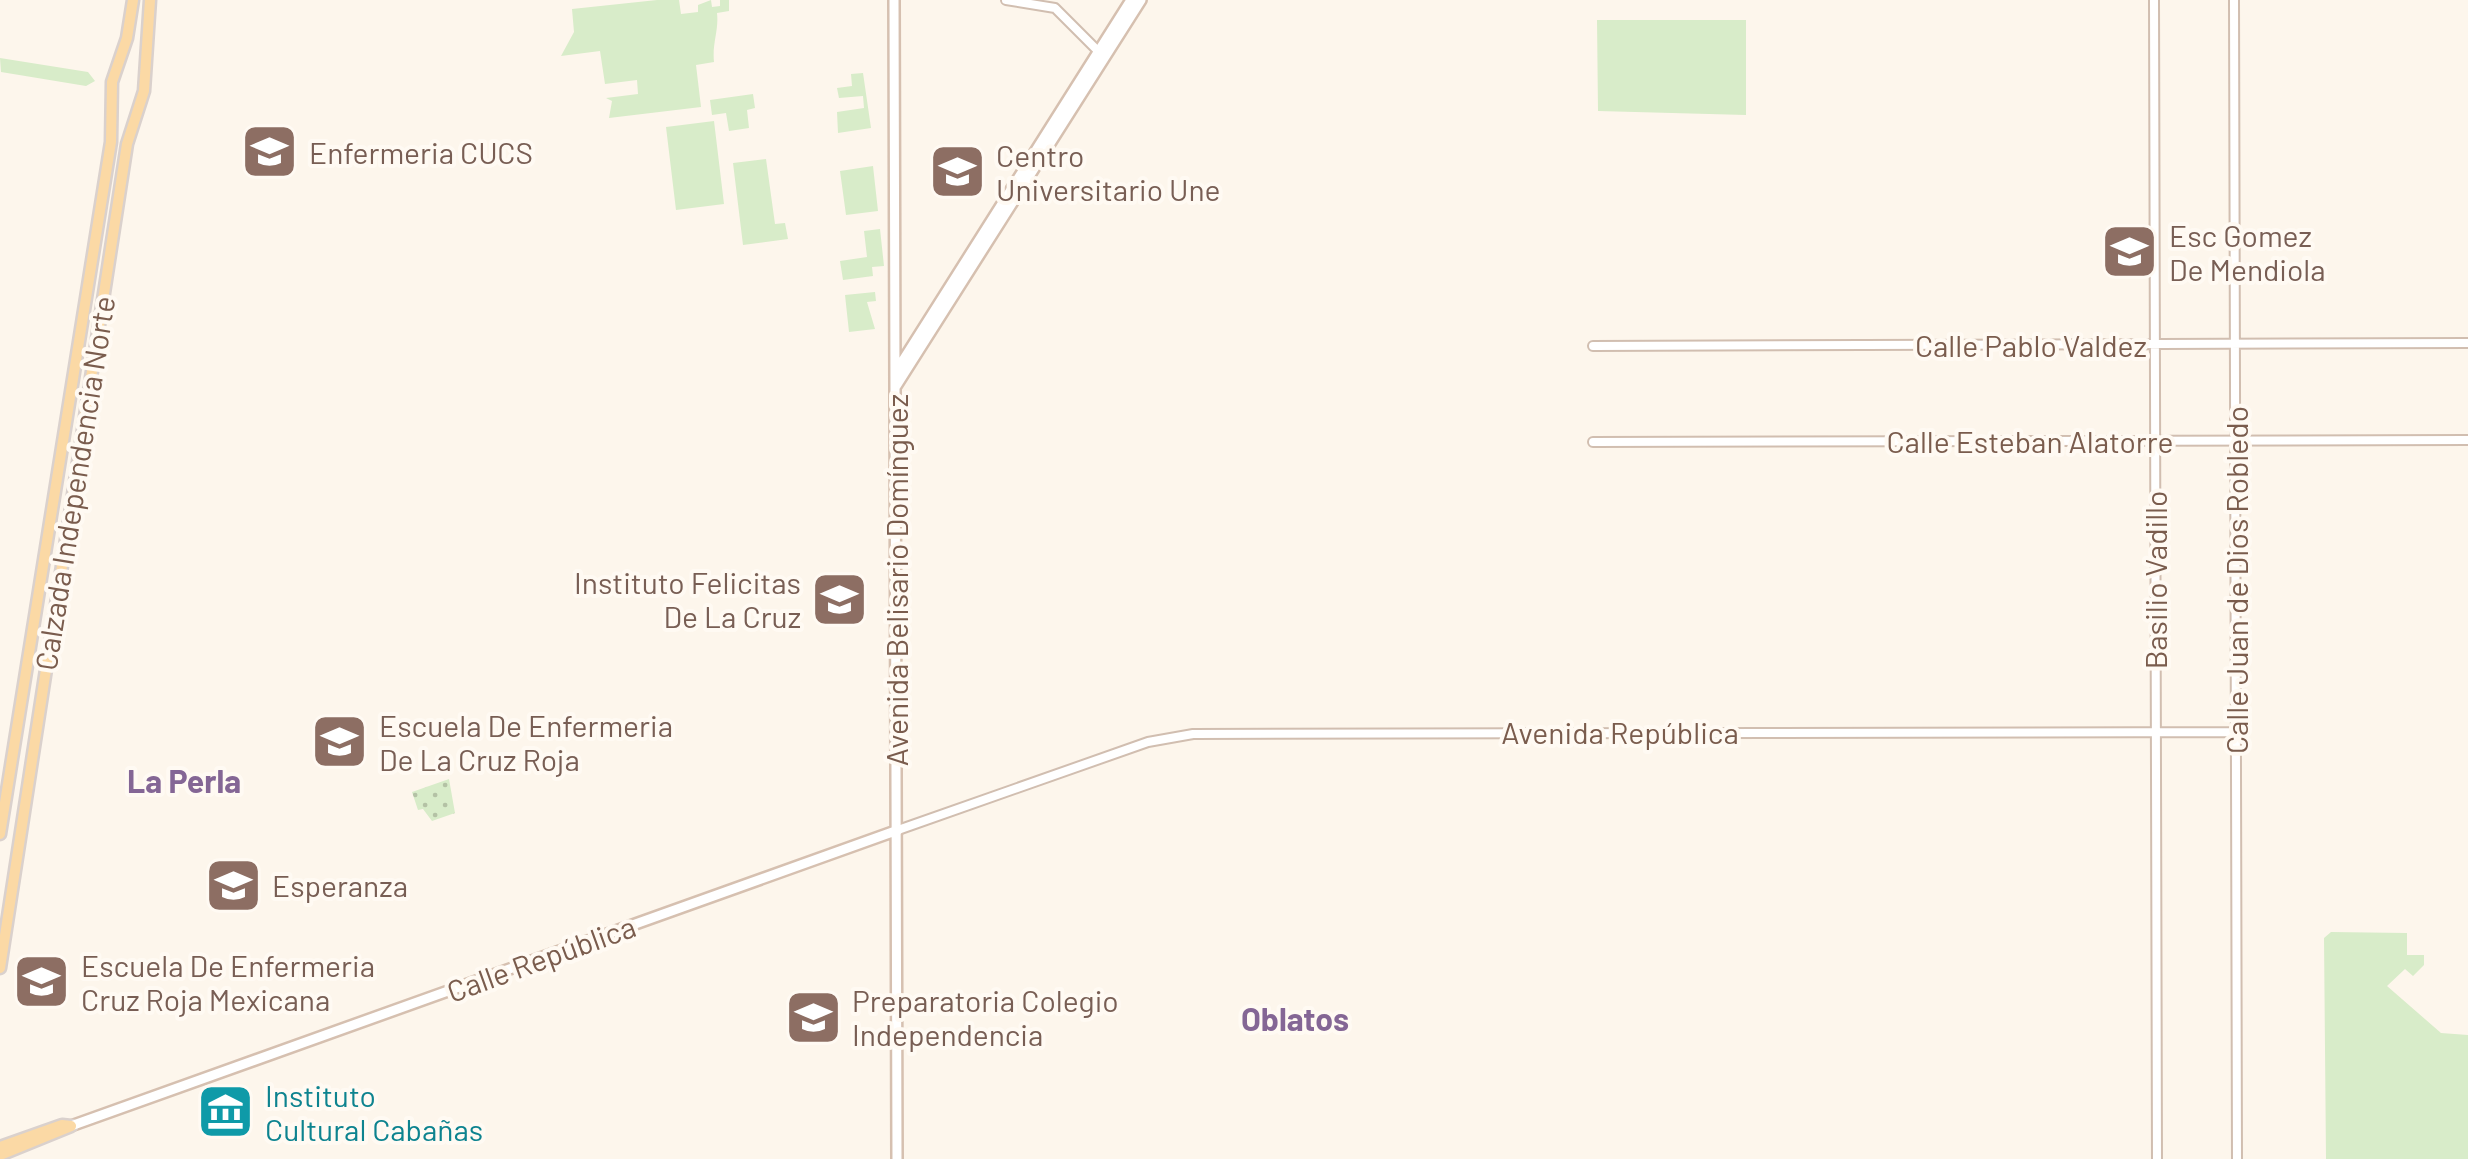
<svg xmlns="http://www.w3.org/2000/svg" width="2468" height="1159" viewBox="0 0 2468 1159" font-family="Barlow,sans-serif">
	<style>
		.grass { fill: url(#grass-dots) }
		.green { fill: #d8ecc9 }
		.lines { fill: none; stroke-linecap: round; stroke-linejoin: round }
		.tertiary-casing { stroke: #d1beb0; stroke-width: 12 }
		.secondary-casing { stroke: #d6c0b0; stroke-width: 14 }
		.primary-casing { stroke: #dad1cd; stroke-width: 15 }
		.tertiary { stroke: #fff; stroke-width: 8 }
		.secondary { stroke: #fff; stroke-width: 9 }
		.primary { stroke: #fbd9a5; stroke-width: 10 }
		.labels { text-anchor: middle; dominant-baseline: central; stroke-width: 8; stroke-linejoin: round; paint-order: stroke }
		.education-label { font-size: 30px; fill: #785e54; stroke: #fffaf3; text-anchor: start }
		.street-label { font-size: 30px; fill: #7a5c4d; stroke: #fffaf3 }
		.culture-label { font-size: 30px; fill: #0d838f; stroke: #fffaf3; text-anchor: start }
		.neighbourhood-label { font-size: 32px; font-weight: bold; fill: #846695; stroke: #fffaf3 }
	</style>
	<defs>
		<pattern id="grass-dots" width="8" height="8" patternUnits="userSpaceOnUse" patternTransform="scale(2.5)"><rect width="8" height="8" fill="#d8ecc9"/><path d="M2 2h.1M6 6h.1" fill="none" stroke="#b4c2a5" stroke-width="1.8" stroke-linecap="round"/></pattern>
	</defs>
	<rect width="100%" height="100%" fill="#fdf6ec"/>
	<path class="grass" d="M449,779L455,813L432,821L423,809L418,810L412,792Z"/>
	<path class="green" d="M657,0H679L681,14L698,12V5L711,0L712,7L720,6V0H729V11L717,13C719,31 712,43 714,62L696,65L701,107L609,118L612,101L606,98L638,94L637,80L605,84L600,51L561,56L574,32L572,9Z
		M1597,20H1746V115L1598,111Z
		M0,58L88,72L95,81L86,86L1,72Z
		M863,73L871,128L838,133L837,112L864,108L863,96L839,98L837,88L852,86L851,74Z
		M753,94L755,108L747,110L749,128L729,131L726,113L712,115L710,100Z
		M714,121L724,204L676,210L666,127Z
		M766,159L775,224L785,223L788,239L743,245L733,163Z
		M873,166L878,211L846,215L840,171Z
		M880,229L884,266L872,267L873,276L843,280L840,261L867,257L864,231Z
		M875,292L876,301L867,302L875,329L849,332L845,295Z
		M2331,932L2407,933V955H2424V965L2413,976L2405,969L2387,986L2441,1033L2468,1035V1159H2326L2324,938Z"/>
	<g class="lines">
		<defs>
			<path id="tertiary" d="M1006,0L1055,8L1101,54
				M2154,0L2157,1159
				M2234,0L2237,1159
				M1593,346L2468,343
				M1593,442L2468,440
				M898,830L1148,742L1193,734L2238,732"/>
			<path id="secondary" d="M894,0L897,1159
				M897,370L1131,0
				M896,386L1141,0
				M68,1127L898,830"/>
			<path id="primary" d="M0,834L111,142L112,82L127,38L133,0
				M0,968L127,144L144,91L150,0
				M0,1147L62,1125L71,1126
				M0,1155L71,1126"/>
		</defs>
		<use href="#tertiary" class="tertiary-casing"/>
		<use href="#secondary" class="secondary-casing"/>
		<use href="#primary" class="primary-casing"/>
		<use href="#tertiary" class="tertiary"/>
		<use href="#secondary" class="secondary"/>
		<use href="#primary" class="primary"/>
	</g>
	<defs>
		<symbol id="university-square" viewBox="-11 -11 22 22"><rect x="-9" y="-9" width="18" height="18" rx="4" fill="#8d6e63" stroke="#fffaf3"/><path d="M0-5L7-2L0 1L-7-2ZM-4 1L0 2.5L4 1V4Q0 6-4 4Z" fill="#fff"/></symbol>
		<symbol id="museum-square" viewBox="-11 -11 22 22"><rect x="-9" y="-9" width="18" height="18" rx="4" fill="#0f9aa8" stroke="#fffaf3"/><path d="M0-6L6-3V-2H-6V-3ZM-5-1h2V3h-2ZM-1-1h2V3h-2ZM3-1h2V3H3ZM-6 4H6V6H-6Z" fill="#fff"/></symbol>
	</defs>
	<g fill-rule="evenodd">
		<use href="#university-square" x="238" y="120" width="63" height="63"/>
		<use href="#university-square" x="926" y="140" width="63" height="63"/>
		<use href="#university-square" x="2098" y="220" width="63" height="63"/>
		<use href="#university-square" x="808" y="568" width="63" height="63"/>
		<use href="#university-square" x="308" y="710" width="63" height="63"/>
		<use href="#university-square" x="202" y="854" width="63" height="63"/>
		<use href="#university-square" x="10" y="950" width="63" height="63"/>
		<use href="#university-square" x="782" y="986" width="63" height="63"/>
		<use href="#museum-square" x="194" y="1080" width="63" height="63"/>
	</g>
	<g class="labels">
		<g class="education-label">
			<text x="309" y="152">Enfermeria CUCS</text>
			<text x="996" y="155">Centro<tspan x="996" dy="34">Universitario Une</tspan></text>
			<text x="2169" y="235">Esc Gomez<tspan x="2169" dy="34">De Mendiola</tspan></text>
			<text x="801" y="582" text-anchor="end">Instituto Felicitas<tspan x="801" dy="34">De La Cruz</tspan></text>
			<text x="379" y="725">Escuela De Enfermeria<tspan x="379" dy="34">De La Cruz Roja</tspan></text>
			<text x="272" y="885">Esperanza</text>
			<text x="81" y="965">Escuela De Enfermeria<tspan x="81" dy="34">Cruz Roja Mexicana</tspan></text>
			<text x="852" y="1000">Preparatoria Colegio<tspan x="852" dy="34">Independencia</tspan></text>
		</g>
		<g class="street-label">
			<text x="2031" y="345">Calle Pablo Valdez</text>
			<text x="2030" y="441">Calle Esteban Alatorre</text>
			<text transform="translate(74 483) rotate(-81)">Calzada Independencia Norte</text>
			<text transform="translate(896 580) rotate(-90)">Avenida Belisario Domínguez</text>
			<text transform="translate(2155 580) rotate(-90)">Basilio Vadillo</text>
			<text transform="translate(2236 580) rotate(-90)">Calle Juan de Dios Robledo</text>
			<text x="1620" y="732">Avenida República</text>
			<text transform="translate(541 958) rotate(-20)">Calle República</text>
		</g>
		<g class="culture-label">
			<text x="265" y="1095">Instituto<tspan x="265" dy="34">Cultural Cabañas</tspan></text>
		</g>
		<g class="neighbourhood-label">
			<text x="184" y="780">La Perla</text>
			<text x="1295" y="1018">Oblatos</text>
		</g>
	</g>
</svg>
